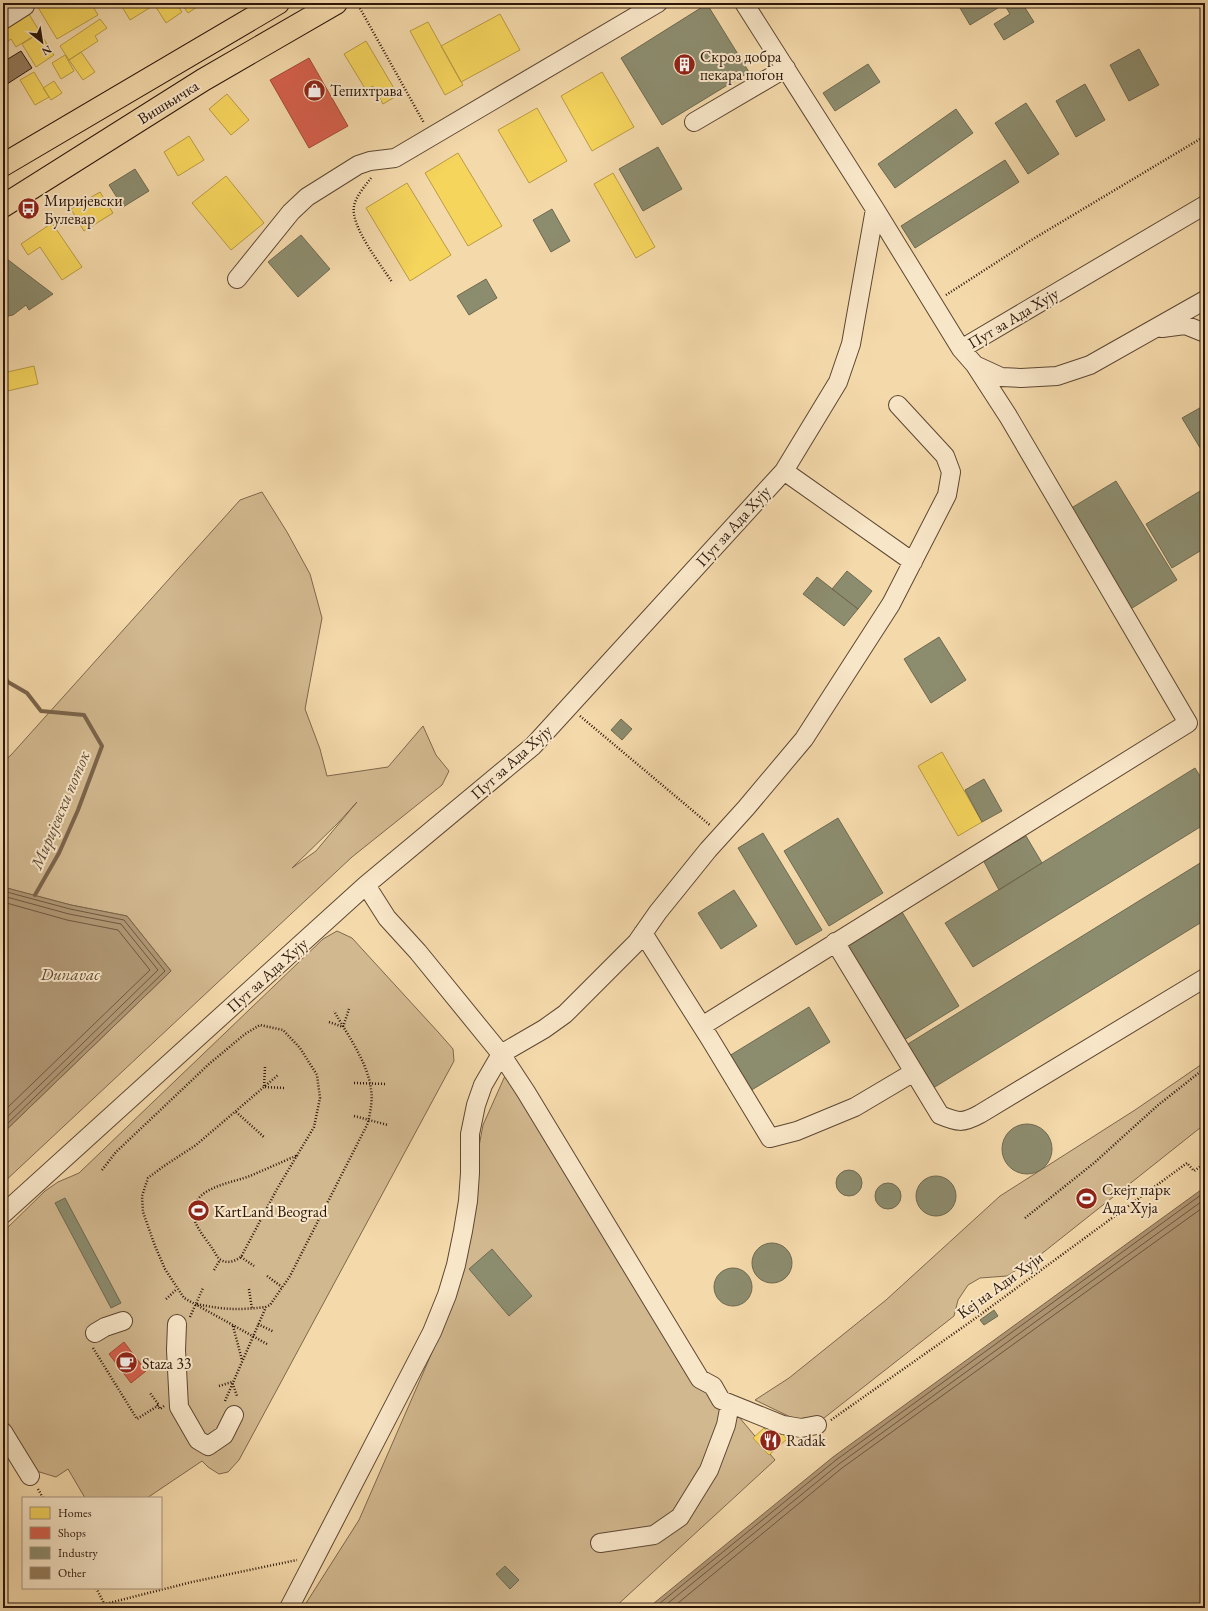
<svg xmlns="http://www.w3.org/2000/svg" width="1208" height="1611" viewBox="0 0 1208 1611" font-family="'EB Garamond',serif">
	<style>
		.green { fill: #d2b88f; stroke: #7e674c; fill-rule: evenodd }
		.water { fill: #b09774; stroke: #7b634a }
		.homes { fill: #f6d55c; stroke: #b99c43 }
		.shops { fill: #d6604d; stroke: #a34a39 }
		.industry { fill: #8c8c6e; stroke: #6f6950 }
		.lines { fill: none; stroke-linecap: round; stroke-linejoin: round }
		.shore { stroke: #6e563f; stroke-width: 1 }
		.stream { stroke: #7b634a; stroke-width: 4 }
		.building { fill: #947b5d; stroke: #2b160a }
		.minor-casing { stroke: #5d4732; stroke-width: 20 }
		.major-casing { stroke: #2b160a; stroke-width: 24 }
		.path { stroke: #2b160a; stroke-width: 2.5; stroke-dasharray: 1 2; stroke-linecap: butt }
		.minor { stroke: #f8e6c8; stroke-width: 18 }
		.major { stroke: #f4d9aa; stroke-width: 22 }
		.labels { text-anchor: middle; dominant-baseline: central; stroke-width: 4; stroke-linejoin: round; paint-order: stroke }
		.poi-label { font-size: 16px; fill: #2b160a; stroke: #f8e6c8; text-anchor: start }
		.street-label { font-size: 16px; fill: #2b160a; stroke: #f8e6c8 }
		.water-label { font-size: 17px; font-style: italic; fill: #604a34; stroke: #f8e6c8 }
	</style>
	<rect width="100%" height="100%" fill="#f4d9aa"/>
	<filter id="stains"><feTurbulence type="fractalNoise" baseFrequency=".005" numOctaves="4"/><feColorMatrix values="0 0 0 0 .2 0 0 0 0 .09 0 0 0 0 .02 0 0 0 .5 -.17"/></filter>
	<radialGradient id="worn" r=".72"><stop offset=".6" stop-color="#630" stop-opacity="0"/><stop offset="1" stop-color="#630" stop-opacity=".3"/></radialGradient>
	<path class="green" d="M262,492L287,532L310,574L322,618L305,709L320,749L327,776L388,767L423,726L436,755L449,771L442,785L352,857L3,1183V1133L171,971L127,916L71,905L3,887V762L11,755L240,500ZM357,802L316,851L292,868L338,823Z
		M337,931L352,938L439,1033L453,1049L454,1061L239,1460L228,1472L219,1474L208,1467L202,1461L147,1498H85L68,1469L56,1477L33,1470L3,1421V1232L45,1191L58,1182L79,1173L323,939Z
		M513,1058L713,1386L775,1460L614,1608H303L359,1520L447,1318L483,1125Z
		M1205,1062V1124L1040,1255L1007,1276L980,1278L968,1285L958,1300L954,1316L824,1418L807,1425L755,1400L789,1378L886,1300L1000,1196L1135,1110Z"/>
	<path class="water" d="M3,887L71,905L127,916L171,971L3,1133Z
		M1205,1187V1608H648L833,1457Z"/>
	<path class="homes" d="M38,3H91L98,15L57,39L36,4Z
		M123,3H149L151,7L130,20L121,5Z
		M156,3H176L182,12L166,23L154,4Z
		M181,3H203L188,13Z
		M27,11L40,32L16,47L11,39L5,43L3,39V26Z
		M500,14L520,50L461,82L441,46Z
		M100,19L107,28L95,36L98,41L69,60L60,46Z
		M428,22L463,85L445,95L410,31Z
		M40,33L54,55L36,67L22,44Z
		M366,41L398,95L383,104L373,86L366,90L344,54Z
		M81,52L95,72L83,80L69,60Z
		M65,55L74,71L61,79L52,63Z
		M34,72L49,97L35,105L20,80Z
		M602,72L634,127L592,151L561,96Z
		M54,81L62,93L51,100L43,88Z
		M227,94L249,120L231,135L209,109Z
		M537,108L567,161L529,183L498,130Z
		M189,136L204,160L178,176L164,152Z
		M458,153L502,226L468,246L425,173Z
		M613,173L655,247L636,258L594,184Z
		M226,176L264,223L231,250L192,203Z
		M407,183L451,255L410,281L366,208Z
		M100,192L113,213L84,231L71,209Z
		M52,223L82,267L62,280L40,247L28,255L21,244Z
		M34,366L38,384L3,392V373Z
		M942,752L982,822L958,836L918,766Z
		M764,1428L771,1436L779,1430L787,1439L769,1455L753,1438Z"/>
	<path class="shops" d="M309,58L348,126L309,148L270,80Z
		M124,1342L146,1371L131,1383L109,1354Z"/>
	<path class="industry" d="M957,3H1006L970,25Z
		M1006,3H1022L1034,22L1004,40L994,24L1010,14L1004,4Z
		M707,4L749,72L662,125L621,58Z
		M1139,49L1159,85L1129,101L1110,65Z
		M868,64L880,82L835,111L823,93Z
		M1085,84L1105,120L1076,137L1056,101Z
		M1026,103L1059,154L1028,174L995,123Z
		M956,109L973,133L895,188L878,164Z
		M658,147L682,189L643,211L619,169Z
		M1005,160L1019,182L915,248L901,226Z
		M135,169L149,191L123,207L109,185Z
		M552,209L570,241L551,252L533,220Z
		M301,235L330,269L298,297L268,262Z
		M3,256L53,294L29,310L26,305L13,315L3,317Z
		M486,279L497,298L469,315L457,296Z
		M1205,405V456L1182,418Z
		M1116,481L1177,580L1129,610L1068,510Z
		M1205,488V548L1172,568L1146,524Z
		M847,571L872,591L858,609L832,589Z
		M817,577L858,609L844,626L803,594Z
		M939,637L966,680L931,703L904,659Z
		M621,719L632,729L622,740L611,730Z
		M1195,768L1205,784V824L973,967L945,923Z
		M984,779L1002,811L982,822L965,790Z
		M838,818L883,893L829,926L784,851Z
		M763,833L822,930L796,945L738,848Z
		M1026,836L1042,863L999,890L983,860Z
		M1205,860V920L930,1090L903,1047Z
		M734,890L757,926L721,949L698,913Z
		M902,912L959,1006L904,1040L847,946Z
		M809,1007L830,1042L750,1091L729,1056Z
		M1002 1149a25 25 0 1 1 50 0a25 25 0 1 1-50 0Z
		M836 1183a13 13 0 1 1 26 0a13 13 0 1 1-26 0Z
		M916 1196a20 20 0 1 1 40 0a20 20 0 1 1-40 0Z
		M875 1196a13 13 0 1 1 26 0a13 13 0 1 1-26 0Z
		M65,1198L121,1303L111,1308L55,1203Z
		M752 1263a20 20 0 1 1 40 0a20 20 0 1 1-40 0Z
		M492,1249L532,1296L509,1316L469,1269Z
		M714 1287a19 19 0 1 1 38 0a19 19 0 1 1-38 0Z
		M994,1310L998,1316L984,1325L980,1320Z
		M505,1566L519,1580L510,1589L496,1574Z"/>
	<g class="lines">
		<path class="shore" d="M3,891L70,909L124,920L165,971L3,1128
			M3,896L69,914L121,924L158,970L3,1121
			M3,902L67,920L118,930L150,970L3,1112
			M654,1608L836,1460L1205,1192
			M662,1608L839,1464L1205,1199
			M672,1608L842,1468L1205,1206"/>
		<path class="stream" d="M3,675L8,682L27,693L41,711L84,715L102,746L78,810L59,853L35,895"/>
	</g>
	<path class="building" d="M21,51L32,68L4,86L3,62Z"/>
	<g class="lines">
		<defs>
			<path id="minor" d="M744,3L875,209L961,349L975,365L1001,377L1021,378L1057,376L1090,365L1205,300
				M3,20L25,6
				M694,122L786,68
				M237,279L291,212L307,197L358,165L370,161L395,158L658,3
				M1162,328L1185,325L1205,333
				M961,349L1205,205
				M784,471L913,562
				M366,885L387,918L418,952L501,1054L526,1092L700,1379L713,1386L721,1400L783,1425L801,1428L817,1425
				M643,933L710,1039L770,1138L797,1131L855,1107L914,1072
				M835,942L940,1115C957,1122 962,1124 980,1114L1205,978
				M702,1026L1188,723L1008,416L975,365
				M3,1214L366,885L533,746L784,471L838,382L851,344L875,209
				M177,1324L176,1350L179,1407L198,1440L208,1446L224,1435L234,1415
				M95,1333L105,1327L123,1321
				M3,1432L30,1476
				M600,1543L654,1535L680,1517L709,1470L726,1425L730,1404
				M289,1608L432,1332L447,1295L456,1265L463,1231L468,1201L470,1173V1134L476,1105L483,1085L501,1054L544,1029L565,1014L637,942L658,912L708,850L746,808L804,739L891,604L947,495L951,472L945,456L898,405"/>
			<path id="major" d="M3,165L278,3
				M3,206L203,80L336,3"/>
		</defs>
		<use href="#minor" class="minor-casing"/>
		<use href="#major" class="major-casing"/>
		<path class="path" d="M357,3L424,123
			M371,178C365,186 356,196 354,206C350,226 381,265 392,282
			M946,295L1028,242L1205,136
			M580,716L711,826
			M329,1022L343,1027L349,1009
			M265,1067L264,1087L285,1088
			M354,1083L387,1084
			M236,1112L265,1138
			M354,1116L388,1125
			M102,1170L116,1152L209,1064L245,1034L260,1025L283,1030L300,1048L317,1075L320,1098L314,1127L277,1189L241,1257C235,1261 228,1264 221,1260C217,1258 215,1252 212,1248C204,1236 186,1217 196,1202C205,1186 234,1182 250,1176C266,1169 282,1162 298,1155
			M1025,1218L1094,1163L1157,1106L1205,1068
			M241,1257L254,1266
			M214,1270L220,1260
			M267,1276L282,1287
			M249,1289L252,1309
			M166,1299L177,1289
			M197,1304C224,1310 239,1310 266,1307
			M190,1317L203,1288
			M258,1324L274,1332
			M233,1326L242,1360
			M267,1344L184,1298L165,1269L155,1246L143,1212L142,1196L148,1178L164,1166L196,1145L278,1075
			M93,1348L137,1419L159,1405L150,1393
			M219,1386L232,1382L237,1396
			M225,1401L266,1307L270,1305L290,1276L368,1123C370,1112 373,1101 371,1089C368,1063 347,1034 334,1011
			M157,1405L160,1409L164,1406
			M831,1420L973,1320L1187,1163L1194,1171L1205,1163
			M38,1489L43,1498
			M96,1588L104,1603
			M89,1608L192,1582L297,1560"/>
		<use href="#minor" class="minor"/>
		<use href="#major" class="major"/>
	</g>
	<defs>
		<symbol id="building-disc" viewBox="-11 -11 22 22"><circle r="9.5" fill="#8f2418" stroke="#f8e6c8"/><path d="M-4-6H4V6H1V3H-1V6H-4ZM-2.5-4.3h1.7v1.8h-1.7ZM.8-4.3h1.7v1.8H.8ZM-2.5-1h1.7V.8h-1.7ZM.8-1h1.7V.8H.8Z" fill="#fff"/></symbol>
		<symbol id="shop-disc" viewBox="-11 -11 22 22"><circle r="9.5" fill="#8f2418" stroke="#f8e6c8"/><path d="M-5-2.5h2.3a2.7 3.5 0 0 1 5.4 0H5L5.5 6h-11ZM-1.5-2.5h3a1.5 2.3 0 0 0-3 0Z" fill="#fff"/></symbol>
		<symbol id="bus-disc" viewBox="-11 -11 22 22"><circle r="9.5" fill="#8f2418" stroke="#f8e6c8"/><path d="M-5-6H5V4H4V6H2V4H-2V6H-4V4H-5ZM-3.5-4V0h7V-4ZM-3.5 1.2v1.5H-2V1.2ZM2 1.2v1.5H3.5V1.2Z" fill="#fff"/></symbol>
		<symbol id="stadium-disc" viewBox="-11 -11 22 22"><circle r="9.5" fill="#8f2418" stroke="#f8e6c8"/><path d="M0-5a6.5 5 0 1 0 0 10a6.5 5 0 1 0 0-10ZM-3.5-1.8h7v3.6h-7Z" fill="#fff"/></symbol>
		<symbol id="cafe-disc" viewBox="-11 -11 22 22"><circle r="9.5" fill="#8f2418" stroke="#f8e6c8"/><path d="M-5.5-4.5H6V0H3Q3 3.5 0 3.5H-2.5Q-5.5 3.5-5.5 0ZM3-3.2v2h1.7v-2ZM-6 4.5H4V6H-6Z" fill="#fff"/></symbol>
		<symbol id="restaurant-disc" viewBox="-11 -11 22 22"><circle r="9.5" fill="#8f2418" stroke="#f8e6c8"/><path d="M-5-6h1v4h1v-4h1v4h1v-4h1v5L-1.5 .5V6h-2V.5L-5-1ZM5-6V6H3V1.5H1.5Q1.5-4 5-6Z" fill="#fff"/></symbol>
	</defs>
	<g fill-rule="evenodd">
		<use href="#building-disc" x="672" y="52" width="25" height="25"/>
		<use href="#shop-disc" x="302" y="78" width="25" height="25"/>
		<use href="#bus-disc" x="16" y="196" width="25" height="25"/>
		<use href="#stadium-disc" x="1074" y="1186" width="25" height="25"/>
		<use href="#stadium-disc" x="186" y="1198" width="25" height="25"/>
		<use href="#cafe-disc" x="114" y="1350" width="25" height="25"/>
		<use href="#restaurant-disc" x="758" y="1428" width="25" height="25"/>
	</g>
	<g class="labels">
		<g class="poi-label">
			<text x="700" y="56">Скроз добра<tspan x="700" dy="18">пекара погон</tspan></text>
			<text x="330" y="90">Тепихтрава</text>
			<text x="44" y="200">Миријевски<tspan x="44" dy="18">Булевар</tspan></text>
			<text x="1102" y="1189">Скејт парк<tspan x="1102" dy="18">Ада Хуја</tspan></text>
			<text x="214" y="1211">KartLand Beograd</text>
			<text x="142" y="1363">Staza 33</text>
			<text x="786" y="1440">Radak</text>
		</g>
		<g class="street-label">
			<text transform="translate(168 102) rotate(-32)">Вишњичка</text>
			<text transform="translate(1013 318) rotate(-31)">Пут за Ада Хују</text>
			<text transform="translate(733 526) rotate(-48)">Пут за Ада Хују</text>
			<text transform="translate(511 762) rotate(-42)">Пут за Ада Хују</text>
			<text transform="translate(267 975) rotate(-42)">Пут за Ада Хују</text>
			<text transform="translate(1000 1285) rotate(-36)">Кеј на Ади Хуји</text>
		</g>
		<g class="water-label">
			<text transform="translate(60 810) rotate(-67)">Миријевски поток</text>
			<text x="70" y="974">Dunavac</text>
		</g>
	</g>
	<rect width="1208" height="1611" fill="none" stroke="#f4d9aa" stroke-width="16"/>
	<rect x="4" y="4" width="1200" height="1603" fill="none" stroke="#2b160a" stroke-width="2"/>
	<rect x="8" y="8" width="1192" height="1595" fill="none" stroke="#2b160a"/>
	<rect x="22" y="1497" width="140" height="92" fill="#f8e6c8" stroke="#a6937c"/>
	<rect x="30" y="1507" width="20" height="12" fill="#f6d55c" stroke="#a6937c"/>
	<text x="58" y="1517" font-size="12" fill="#2b160a">Homes</text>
	<rect x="30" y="1527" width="20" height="12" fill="#d6604d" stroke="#a6937c"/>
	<text x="58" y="1537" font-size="12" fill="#2b160a">Shops</text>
	<rect x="30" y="1547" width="20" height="12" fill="#8c8c6e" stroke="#a6937c"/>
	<text x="58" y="1557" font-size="12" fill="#2b160a">Industry</text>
	<rect x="30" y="1567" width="20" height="12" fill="#947b5d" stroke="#a6937c"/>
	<text x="58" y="1577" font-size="12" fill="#2b160a">Other</text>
	<g transform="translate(42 42) rotate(150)" stroke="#f8e6c8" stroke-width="3" paint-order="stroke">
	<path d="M0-3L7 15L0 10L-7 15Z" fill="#2b160a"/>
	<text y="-6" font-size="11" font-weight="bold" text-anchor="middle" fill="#2b160a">N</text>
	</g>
	<rect width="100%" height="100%" filter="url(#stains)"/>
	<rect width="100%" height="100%" fill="url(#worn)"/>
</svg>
